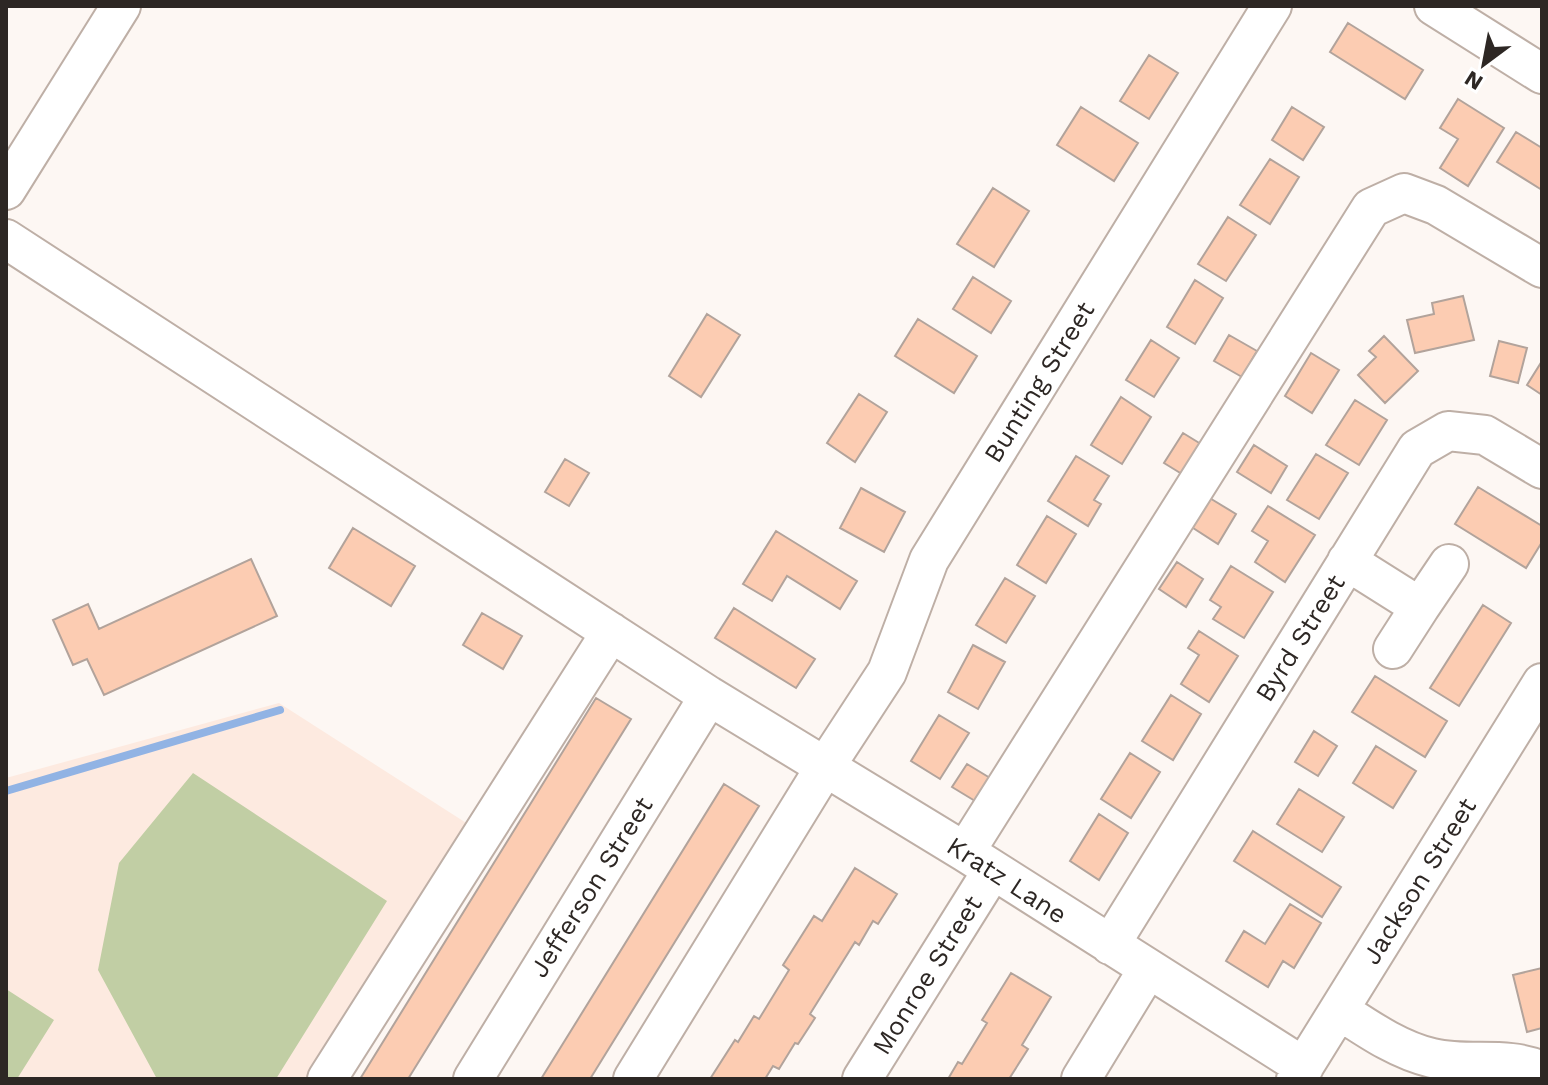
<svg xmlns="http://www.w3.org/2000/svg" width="1548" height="1085" viewBox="0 0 1548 1085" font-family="'Work Sans',sans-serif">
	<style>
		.built { fill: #fdeae0 }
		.green { fill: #c1cea4 }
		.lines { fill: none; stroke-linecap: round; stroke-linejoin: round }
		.stream { stroke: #91b3e4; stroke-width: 8 }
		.building { fill: #fcccb2; stroke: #b2a39b; stroke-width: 2 }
		.minor-casing { stroke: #beafa6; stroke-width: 42 }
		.minor { stroke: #fff; stroke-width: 38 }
		.labels { text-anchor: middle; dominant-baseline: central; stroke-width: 6; stroke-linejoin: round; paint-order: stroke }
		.street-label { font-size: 26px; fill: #2d2724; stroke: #fff }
	</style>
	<rect width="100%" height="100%" fill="#fdf7f3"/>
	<path class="built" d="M279,703L471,826L311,1079H6V778Z"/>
	<path class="green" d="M193,773L387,901L276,1079H157L98,970L119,863Z
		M6,989L54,1020L17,1079H6Z"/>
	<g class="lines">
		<path class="stream" d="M6,791L280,710"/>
	</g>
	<path class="building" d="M1348,23L1423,70L1405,99L1330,52Z
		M1149,55L1178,73L1149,119L1120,101Z
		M1458,99L1504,128L1468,186L1440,168L1458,139L1440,128Z
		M1081,107L1138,143L1114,181L1057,145Z
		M1292,107L1324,127L1303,160L1272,140Z
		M1516,132L1542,148V190L1497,162Z
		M1270,159L1299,177L1270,224L1240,205Z
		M993,188L1029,211L994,267L957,244Z
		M1228,217L1256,235L1226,281L1198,264Z
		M973,277L1011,301L991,333L953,309Z
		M1195,280L1223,298L1195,344L1167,327Z
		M1463,296L1474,340L1415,353L1407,320L1434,314L1432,303Z
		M707,314L740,335L701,397L669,376Z
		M918,319L977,356L954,393L895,356Z
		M1229,335L1257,351L1242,377L1214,361Z
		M1384,336L1418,371L1385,403L1358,375L1376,357L1369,351Z
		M1151,340L1179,358L1154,397L1126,380Z
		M1499,341L1527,348L1518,383L1490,376Z
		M1311,353L1339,370L1312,413L1285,396Z
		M1542,361V395L1527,385Z
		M859,394L887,412L855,462L827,443Z
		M1121,397L1151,417L1122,464L1091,445Z
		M1355,400L1387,420L1359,465L1326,445Z
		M1183,433L1209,449L1190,479L1164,463Z
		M1254,445L1287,466L1271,493L1237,472Z
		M1316,454L1348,473L1319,519L1287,500Z
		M1076,456L1109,476L1094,500L1101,504L1088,526L1048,501Z
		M565,459L589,473L569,506L545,492Z
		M1478,487L1542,526V542L1526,568L1455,524Z
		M861,488L905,512L884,552L840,528Z
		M1208,497L1236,514L1218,544L1190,526Z
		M1268,506L1315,535L1285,582L1255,562L1268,541L1252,531Z
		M1047,516L1076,534L1046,583L1017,565Z
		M353,528L415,566L391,606L329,568Z
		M776,531L857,581L840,609L787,576L772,601L743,584Z
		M251,559L277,616L104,695L87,659L73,665L53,620L88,604L99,629Z
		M1177,562L1203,579L1186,607L1159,589Z
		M1231,566L1273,592L1244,638L1213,619L1221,607L1210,600Z
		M1005,578L1035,596L1006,643L976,625Z
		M1483,605L1511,623L1459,706L1430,688Z
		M734,608L815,659L796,688L715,638Z
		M482,613L522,636L503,669L463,645Z
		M1199,631L1238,656L1209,702L1181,684L1199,655L1188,648Z
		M973,645L1005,662L978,709L948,692Z
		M1375,676L1447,721L1425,757L1352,712Z
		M1171,695L1201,714L1173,760L1142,741Z
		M596,698L631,719L408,1079H360Z
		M939,715L969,733L940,779L911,761Z
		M1314,731L1337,746L1318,776L1295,762Z
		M1376,746L1416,771L1393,808L1353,783Z
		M1130,753L1160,772L1131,818L1101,799Z
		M967,764L995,781L980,804L952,787Z
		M724,784L759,806L590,1079H541Z
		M1299,789L1344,817L1322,852L1277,824Z
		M1099,814L1128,833L1099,880L1070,861Z
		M1253,831L1341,887L1322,917L1234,861Z
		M855,868L897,894L878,924L873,921L859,945L855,942L810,1014L815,1018L798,1044L795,1043L779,1069L773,1066L765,1079H710L735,1040L738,1042L754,1016L759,1019L789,970L783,965L814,916L822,921Z
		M1290,904L1321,923L1294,968L1283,961L1268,987L1226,961L1244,931L1265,944Z
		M1542,968V1028L1527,1032L1513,975Z
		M1011,973L1051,997L1022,1045L1028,1049L1009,1079H948L958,1062L962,1064L987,1023L982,1020Z"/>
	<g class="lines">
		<defs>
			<path id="minor" d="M1434,6L1542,74
				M6,190L121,6
				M6,239L709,696L965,852L1304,1067
				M1347,561L1420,607L1449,564
				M1393,649L1420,607
				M965,852L1371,208L1404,193L1436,205L1542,268
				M1110,945L1417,449L1448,431L1485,435L1542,469
				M1339,1010C1368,1029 1398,1050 1432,1058C1470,1067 1506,1055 1542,1071
				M327,1079L611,632
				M473,1079L709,696
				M633,1079L825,767L887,672L929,560L1272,6
				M862,1079L992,871
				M1081,1079L1148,969
				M1296,1079L1542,683"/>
		</defs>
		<use href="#minor" class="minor-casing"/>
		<use href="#minor" class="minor"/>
	</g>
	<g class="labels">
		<g class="street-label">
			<text transform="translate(1039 382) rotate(-58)">Bunting Street</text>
			<text transform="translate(1300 638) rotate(-58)">Byrd Street</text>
			<text transform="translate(1007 880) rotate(33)">Kratz Lane</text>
			<text transform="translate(1419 881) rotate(-58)">Jackson Street</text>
			<text transform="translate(591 887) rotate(-58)">Jefferson Street</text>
			<text transform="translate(927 975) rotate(-58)">Monroe Street</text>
		</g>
	</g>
	<rect width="1548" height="1085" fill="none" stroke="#2d2724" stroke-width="16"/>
	<g transform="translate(1484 64) rotate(212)" stroke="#ffffff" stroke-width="6" paint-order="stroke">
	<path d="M0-6L14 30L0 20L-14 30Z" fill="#2d2724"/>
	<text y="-12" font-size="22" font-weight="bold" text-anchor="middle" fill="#2d2724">N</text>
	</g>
</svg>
